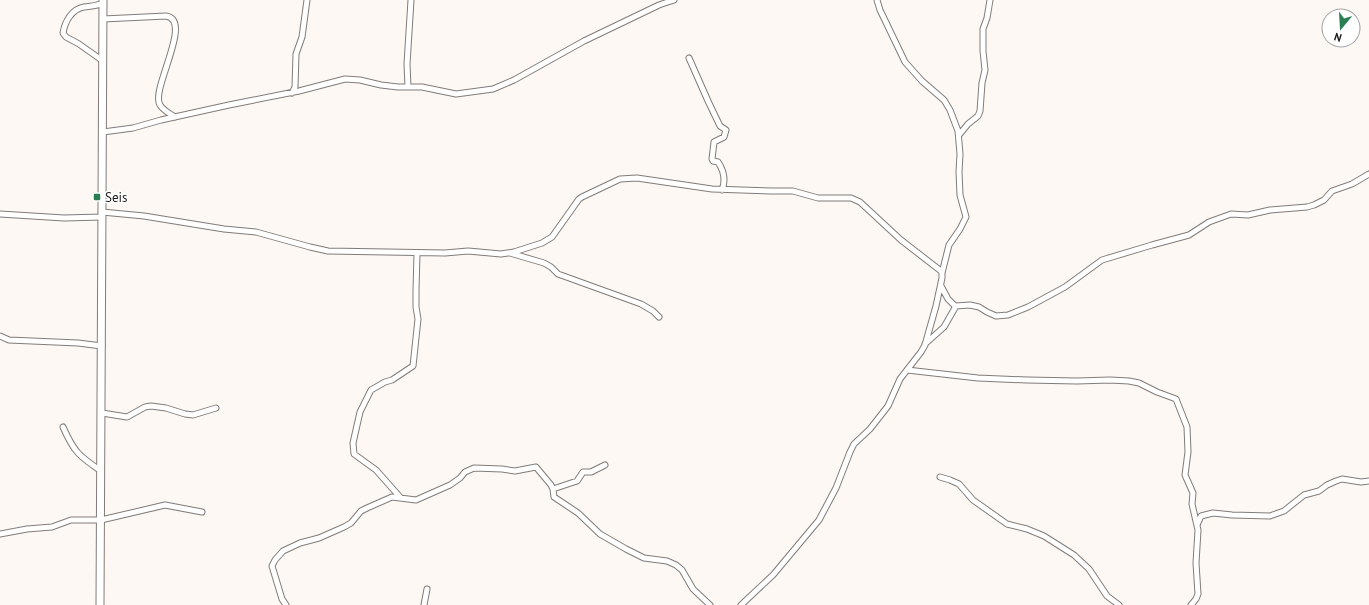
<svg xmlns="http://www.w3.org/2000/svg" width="1369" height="605" viewBox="0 0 1369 605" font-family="'PT Sans',sans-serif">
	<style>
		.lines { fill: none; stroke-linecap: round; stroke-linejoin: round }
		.minor-casing { stroke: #817c79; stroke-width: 7 }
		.tertiary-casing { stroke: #817c79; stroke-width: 9 }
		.minor { stroke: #fff; stroke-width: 5 }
		.tertiary { stroke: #fff; stroke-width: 7 }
		.poi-dot { fill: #2a7f52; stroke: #fff; stroke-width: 1.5 }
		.labels { text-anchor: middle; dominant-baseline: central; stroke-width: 3; stroke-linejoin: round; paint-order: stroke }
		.poi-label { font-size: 13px; fill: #1c1a19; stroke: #fff; text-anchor: start }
	</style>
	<rect width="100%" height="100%" fill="#fdf8f4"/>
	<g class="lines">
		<defs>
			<path id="minor" d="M877,0L880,10L905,62L922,81L944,100L950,110L958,131L960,154L959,172L960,195L966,217L960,229L949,245L942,273
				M103,19L166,16C194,20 150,90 160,105C163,110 170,114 175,117
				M689,58L708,101L720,126L726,130L724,137L714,142L712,159L713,161L718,162C724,171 726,180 722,190
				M103,61L79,44L66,37L63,33C65,21 72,9 84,7C91,6 97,6 103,3
				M408,87L407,64L411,0
				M292,93L295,87L296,54L302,37L307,0
				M103,132L133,128L161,120L229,105L299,91L345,79L360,80L381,85L398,87H422L456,94L493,89L514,80L584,41L659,5L674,0
				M959,135L968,124L978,116L980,111L982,83L985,70L983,51V29L987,18L990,0
				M102,212L144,216L224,229L256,232L310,247L328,251L445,253L468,251L501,254L514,252L542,243L552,237L579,199L582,197L620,179L637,178L712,189L772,191H793L818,198H851L860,202L901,240L941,271L942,273V278L936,306L925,345L921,352L900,379L888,406L870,429L854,444L850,452L836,488L819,520L773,575L741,605
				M0,214L64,218L102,217
				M510,253L544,263L551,267L558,274L641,304L653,311L659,317
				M941,286L948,299L955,306L970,305L979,307L987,312L996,316L1008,315L1028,307L1065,287L1102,260L1152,245L1189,235L1209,222L1231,214L1248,215L1270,210L1307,207L1314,205L1324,200L1332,191L1352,184L1369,174
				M0,336L9,340L78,343L102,346
				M925,344L944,327L956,306
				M907,370L978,378L1027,380L1077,381L1110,380L1129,381L1139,383L1157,392L1176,399L1187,427L1188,452L1185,475L1193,493L1192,504L1198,530L1196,563L1198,594L1196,599L1191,605
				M102,413L127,417L145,407L151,406L166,408L185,414L193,415L216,408
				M63,427C74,452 79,456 101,471
				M940,477L950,480L959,484L973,500L1007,524L1027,529L1044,536L1074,555L1089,569L1107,596L1119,605
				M553,489L577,481L583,472H591L605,465
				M400,497L376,470L354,454L353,443L360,412L371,390L385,382L392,380L413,366L418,319L416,307V291L417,253
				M1197,525L1201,516L1213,513L1232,515L1270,516L1284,511L1304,495L1319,491L1327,485L1336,481L1342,479L1361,482L1369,481
				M0,534L27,529L52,527L71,520H101L165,505L202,512
				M286,605L282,599L272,566L275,560L283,551L300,543L319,538L344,527L351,523L361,511L367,508L392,497L416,500L450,485L460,478L465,472L474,468L502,469L515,471L536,467L551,485L553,489L554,497L578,513L600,534L626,549L644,558L667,561L676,565L682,570L693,589L710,605
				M424,605L427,589"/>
			<path id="tertiary" d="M100,605L103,0"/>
		</defs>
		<use href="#minor" class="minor-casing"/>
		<use href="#tertiary" class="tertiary-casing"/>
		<use href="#minor" class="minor"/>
		<use href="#tertiary" class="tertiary"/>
	</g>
	<rect class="poi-dot" x="93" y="193" width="8" height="8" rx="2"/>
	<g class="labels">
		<g class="poi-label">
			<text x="105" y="197">Seis</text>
		</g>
	</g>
	<g transform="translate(1341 28) rotate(198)"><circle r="19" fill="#ffffff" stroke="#a4a3a3"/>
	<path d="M0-3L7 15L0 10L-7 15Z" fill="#2a7f52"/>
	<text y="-6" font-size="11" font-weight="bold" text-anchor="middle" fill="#1c1a19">N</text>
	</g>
</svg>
